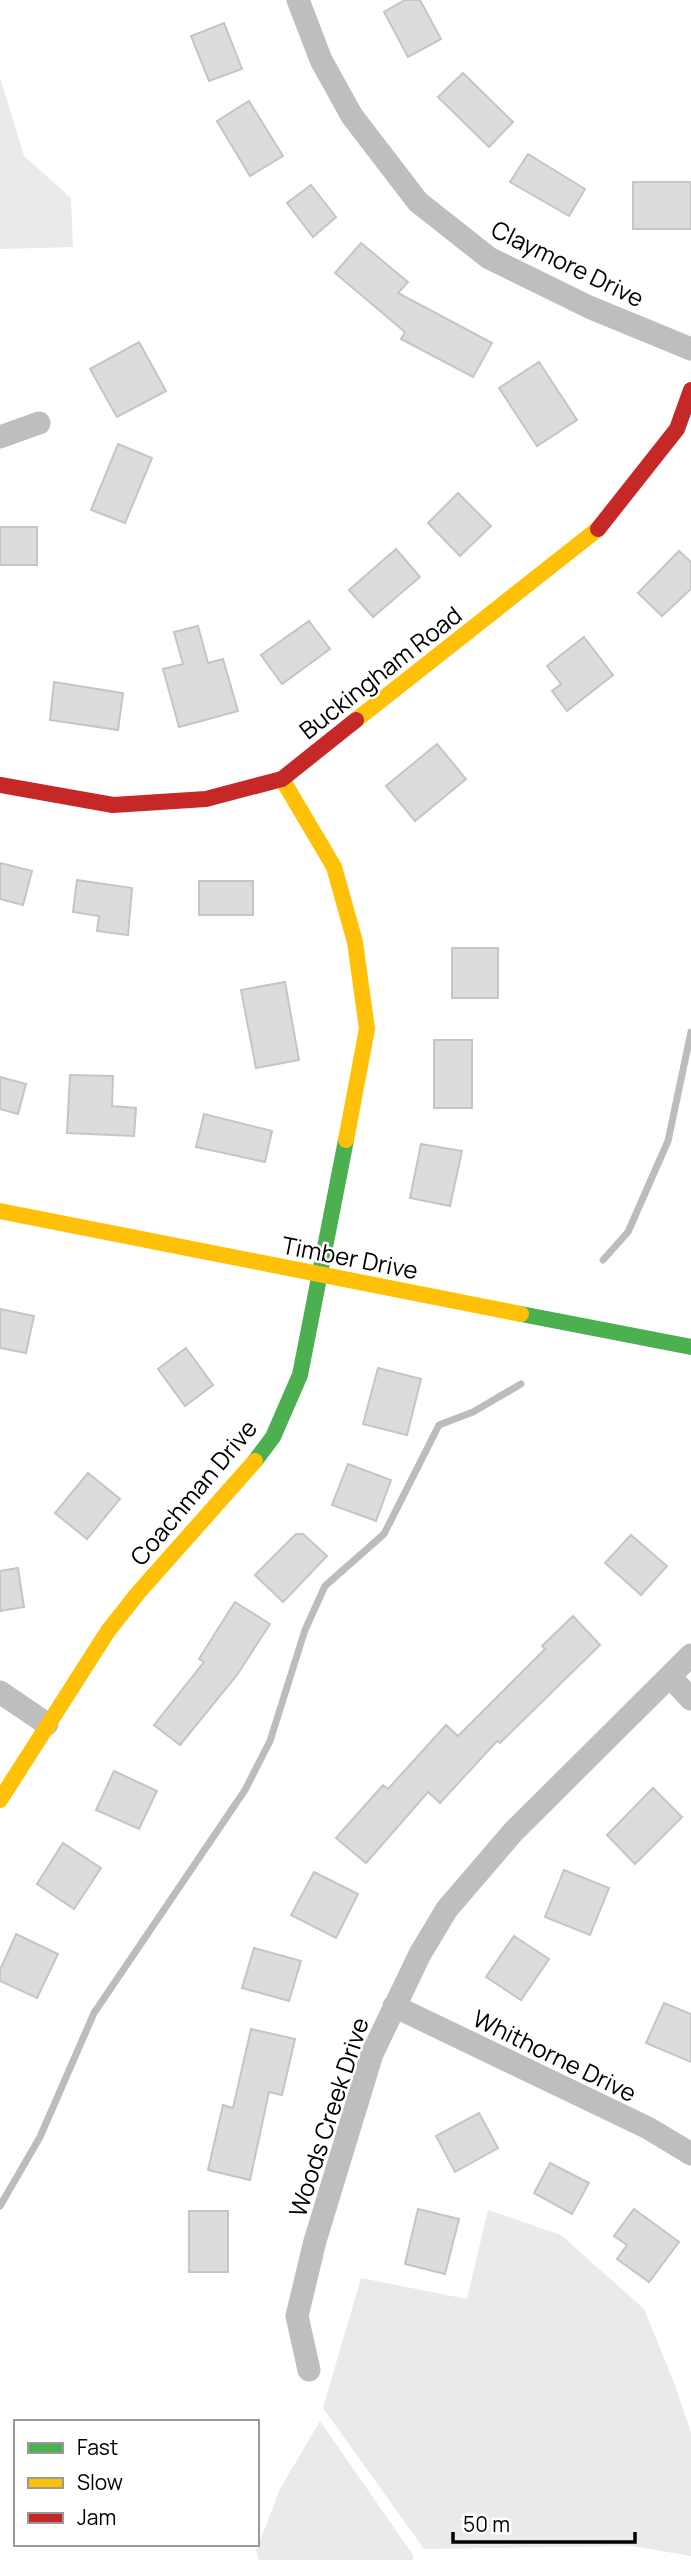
<svg xmlns="http://www.w3.org/2000/svg" width="691" height="2560" viewBox="0 0 691 2560" font-family="Manrope,sans-serif">
	<style>
		.green { fill: #eaeaea }
		.lines { fill: none; stroke-linecap: round; stroke-linejoin: round }
		.stream { stroke: #bcbcbc; stroke-width: 7 }
		.building { fill: #dcdcdc; stroke: #c5c5c5; stroke-width: 2 }
		.street { stroke: #bebebe; stroke-width: 23 }
		.fast { stroke: #4caf50; stroke-width: 16 }
		.slow { stroke: #ffc107; stroke-width: 16 }
		.jam { stroke: #c62828; stroke-width: 16 }
		.labels { text-anchor: middle; dominant-baseline: central; stroke-width: 5; stroke-linejoin: round; paint-order: stroke }
		.street-label { font-size: 24px; fill: #000; stroke: #fff }
	</style>
	<rect width="100%" height="100%" fill="#fff"/>
	<path class="green" d="M0,77L24,156L71,198L73,247L0,249Z
		M488,2210L561,2235L644,2309L673,2380L691,2432V2556L631,2546L424,2549L323,2408L361,2278L467,2299Z
		M320,2421L413,2555V2560H259L256,2551L280,2489Z"/>
	<g class="lines">
		<path class="stream" d="M603,1260L628,1232L668,1141L691,1032
			M0,2206L40,2137L94,2013L245,1790L270,1741L305,1630L325,1586L384,1534L439,1425L473,1412L521,1384"/>
	</g>
	<path class="building" d="M405,0H420L441,39L408,57L384,12Z
		M224,23L242,69L209,81L191,36Z
		M463,73L513,122L489,147L438,97Z
		M249,101L283,156L250,176L217,121Z
		M528,154L585,189L569,216L510,182Z
		M633,182H691V229H633Z
		M311,185L336,217L313,237L287,203Z
		M361,243L408,282L398,293L492,343L473,377L401,339L405,332L335,273Z
		M139,342L166,391L117,417L90,369Z
		M539,362L577,420L537,446L499,388Z
		M118,444L152,458L125,523L91,510Z
		M458,493L491,526L460,556L428,523Z
		M0,527H37V565H0Z
		M396,549L420,577L373,617L349,590Z
		M679,551L691,562V589L662,616L638,593Z
		M309,621L330,649L282,684L261,655Z
		M198,626L208,663L223,659L238,711L179,727L163,669L183,664L174,632Z
		M584,637L613,675L567,711L552,691L561,684L547,666Z
		M54,682L123,693L118,730L50,720Z
		M437,744L466,779L415,821L386,786Z
		M0,863L32,871L23,905L0,899Z
		M77,880L132,888L128,935L97,931L99,916L73,912Z
		M199,881H253V915H199Z
		M452,948H498V998H452Z
		M285,982L299,1060L256,1068L241,990Z
		M434,1040H472V1108H434Z
		M70,1075L113,1076L112,1106L136,1108L134,1136L67,1133Z
		M0,1077L26,1084L18,1114L0,1109Z
		M204,1114L272,1131L265,1162L196,1147Z
		M421,1144L462,1151L450,1206L410,1198Z
		M0,1309L34,1316L26,1353L0,1348Z
		M186,1348L213,1385L185,1406L158,1369Z
		M378,1368L421,1379L407,1435L363,1424Z
		M348,1464L391,1480L376,1521L332,1505Z
		M88,1473L120,1499L87,1539L55,1513Z
		M296,1534H303L327,1556L283,1602L255,1575Z
		M631,1535L667,1566L641,1595L605,1563Z
		M18,1568L24,1607L0,1611V1571Z
		M235,1602L270,1624L237,1675L180,1745L154,1725L204,1662L199,1659Z
		M573,1616L600,1645L500,1743L497,1741L440,1803L428,1792L366,1863L336,1838L383,1785L388,1789L446,1725L458,1736L545,1649L542,1646Z
		M114,1771L157,1791L139,1829L96,1810Z
		M653,1788L682,1817L635,1864L607,1835Z
		M63,1843L101,1868L74,1909L37,1884Z
		M564,1870L609,1888L590,1935L545,1917Z
		M314,1872L358,1894L336,1938L291,1915Z
		M16,1934L58,1954L37,1998L0,1981V1970Z
		M514,1936L549,1959L521,2000L486,1977Z
		M254,1948L301,1961L289,2001L242,1988Z
		M664,2003L691,2014V2062L646,2043Z
		M251,2029L295,2039L282,2095L269,2092L250,2180L208,2170L223,2105L233,2108Z
		M479,2113L498,2148L455,2172L436,2136Z
		M550,2163L589,2183L572,2214L534,2193Z
		M418,2209L459,2219L445,2274L405,2264Z
		M634,2209L679,2242L649,2282L617,2259L627,2245L614,2236Z
		M189,2211H228V2272H189Z"/>
	<g class="lines">
		<path class="street" d="M298,0L321,60L352,116L418,202L489,258L589,307L691,349
			M0,437L39,423
			M670,1677L691,1699
			M0,1692L47,1724
			M394,2006L648,2128L691,2154
			M309,2370L297,2316L315,2241L372,2054L420,1954L447,1909L513,1832L691,1655"/>
		<path class="fast" d="M521,1314L691,1347
			M255,1461L273,1437L300,1375L346,1140"/>
		<path class="slow" d="M356,720L598,529
			M282,779L334,867L355,942L367,1029L346,1140
			M0,1211L521,1314
			M0,1800L108,1631L138,1593L255,1461"/>
		<path class="jam" d="M598,529L677,429L691,390
			M0,785L113,805L206,799L282,779L356,720"/>
	</g>
	<g class="labels">
		<g class="street-label">
			<text transform="translate(568 263) rotate(26)">Claymore Drive</text>
			<text transform="translate(380 672) rotate(-38)">Buckingham Road</text>
			<text transform="translate(350 1257) rotate(11)">Timber Drive</text>
			<text transform="translate(193 1492) rotate(-50)">Coachman Drive</text>
			<text transform="translate(555 2055) rotate(26)">Whithorne Drive</text>
			<text transform="translate(328 2117) rotate(-72)">Woods Creek Drive</text>
		</g>
	</g>
	<rect x="14" y="2420" width="245" height="126" fill="#ffffff" stroke="#999999" stroke-width="2"/>
	<rect x="28" y="2443" width="35" height="10" fill="#4caf50" stroke="#999999" stroke-width="2"/>
	<text x="77" y="2455" font-size="21" fill="#000000">Fast</text>
	<rect x="28" y="2478" width="35" height="10" fill="#ffc107" stroke="#999999" stroke-width="2"/>
	<text x="77" y="2490" font-size="21" fill="#000000">Slow</text>
	<rect x="28" y="2513" width="35" height="10" fill="#c62828" stroke="#999999" stroke-width="2"/>
	<text x="77" y="2525" font-size="21" fill="#000000">Jam</text>
	<path d="M453 2532v10h182v-10" fill="none" stroke="#000000" stroke-width="3.5"/>
	<text x="463" y="2532" font-size="21" fill="#000000" stroke="#ffffff" stroke-width="5" paint-order="stroke">50 m</text>
</svg>
